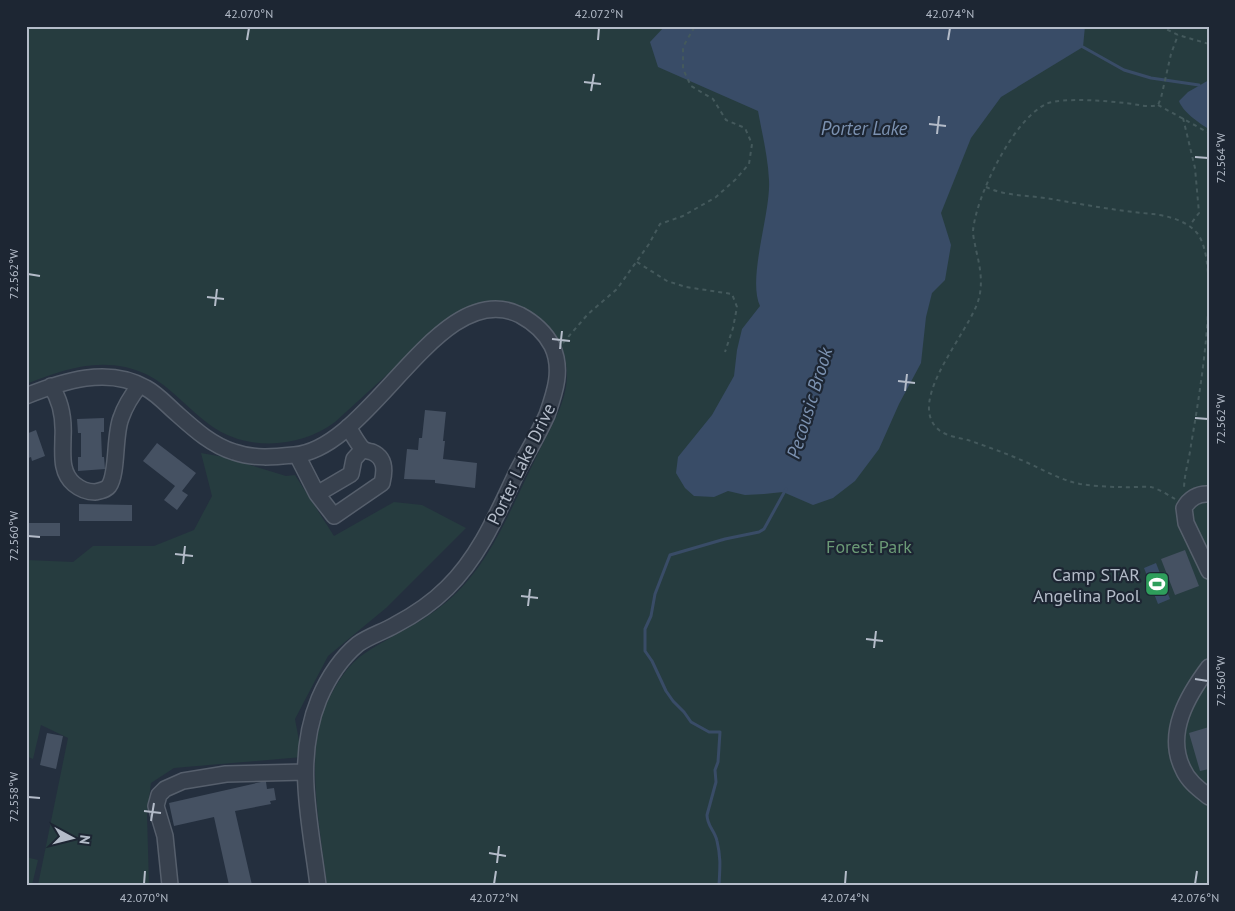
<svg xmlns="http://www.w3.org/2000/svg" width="1235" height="911" viewBox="0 0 1235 911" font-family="'PT Sans',sans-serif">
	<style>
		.green { fill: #263c3f }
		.water { fill: #394c67 }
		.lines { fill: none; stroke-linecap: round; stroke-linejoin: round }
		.stream { stroke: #394c67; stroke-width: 3 }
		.building { fill: #455162 }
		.minor-casing { stroke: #565f6c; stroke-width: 18 }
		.path { stroke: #44595c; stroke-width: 2; stroke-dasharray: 4 4; stroke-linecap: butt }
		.minor { stroke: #38414e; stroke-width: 15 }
		.ticks { fill: none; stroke: #b4bcc9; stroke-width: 2 }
		.labels { text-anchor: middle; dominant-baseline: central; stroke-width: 4.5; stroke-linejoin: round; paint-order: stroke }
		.street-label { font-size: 18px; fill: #b4bcc9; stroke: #1d2633 }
		.park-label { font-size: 18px; fill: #6b9a76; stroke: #1d2633 }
		.poi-label { font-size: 18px; fill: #b4bcc9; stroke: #1d2633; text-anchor: end }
		.water-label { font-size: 19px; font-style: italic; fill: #7c92b1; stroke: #1d2633 }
		.neatline { fill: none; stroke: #b4bcc9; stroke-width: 2 }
		.ticks-label { font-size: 12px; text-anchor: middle; fill: #b4bcc9 }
	</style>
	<rect width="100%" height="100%" fill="#242f3e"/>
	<path class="green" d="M26,26H1209V885H327C321,833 304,753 326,705C333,690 342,674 353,663C362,654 374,647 385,641C405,629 426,619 444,604C490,567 510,509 536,458C546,436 562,411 566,387C576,317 501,279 447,320L335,422C300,448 247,452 210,425C189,410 171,387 148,375C105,355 67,368 26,384Z
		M201,453L224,457L286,476L295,475L334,536L394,502L422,505L466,528L386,608L328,656L295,719L302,757L174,768L151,783L147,815L149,885H38L68,738L41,725L33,759L26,756V560L73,562L93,546H154L194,530L212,496Z
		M26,857L38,860L32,885H26Z"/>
	<path class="water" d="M665,26H1085L1083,47L1001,97L971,138L941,213L951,245L945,280L932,293L926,317L921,363L899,404L879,449L855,481L833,498L813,505L783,492L764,494L745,495L728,491L714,497L694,496L685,488L676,473L678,457L712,415L734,376L737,350L742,329L760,306C747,278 771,213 769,180C768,157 762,133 758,111L658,67L650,42Z
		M1209,80V129C1200,124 1182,111 1179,101L1188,92Z
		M1156,563L1170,599L1158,604L1144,568Z"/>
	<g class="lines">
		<path class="stream" d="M1083,47L1124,70L1151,78L1199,85
			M719,885C720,867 721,858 717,841C715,831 707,826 707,815L716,782L715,770L718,762L720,732H709L691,722L684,712L673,701L666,691L652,661L645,651V629L651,616L655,594L670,555L725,539L759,532L764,529L786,489"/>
	</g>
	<path class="building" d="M425,410L446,412L443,441H445L443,459L477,463L475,488L435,483V480L404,479L407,449L418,450L419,438H422Z
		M104,418V432H101L102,457H104L105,469L78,471V457H81V433H78L77,419Z
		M36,430L45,456L32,461L31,457L26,459V434Z
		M157,443L196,473L182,491L188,495L177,510L164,500L175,486L143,461Z
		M79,504L132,505V521H79Z
		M26,523H60V536H26Z
		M1185,550L1199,586L1175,595L1161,559Z
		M1209,727V769L1200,771L1189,733Z
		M47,733L63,736L56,769L40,765Z
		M261,782H266L267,789L274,788L276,800L270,801L271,804L235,811L252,885H229L214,817L174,826L169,803Z"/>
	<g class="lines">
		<defs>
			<path id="minor" d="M51,386C61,401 64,419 63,437C63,454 60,472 74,484C80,489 87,492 95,492C100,491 106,490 109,486C118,473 114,435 121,418C125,406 132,395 140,385
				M26,396C63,381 108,366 146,388C157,394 166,404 175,412C193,428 211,445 234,452C254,459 274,457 294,455C372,449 439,275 520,315C533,322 545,332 552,346C563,369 555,392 547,415C538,435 527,453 517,472C498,512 480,556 447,588C432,603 414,615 395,625C383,632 369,636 358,644C341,658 328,678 319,699C294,760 310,821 318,885
				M348,427C352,433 356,441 361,447C364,451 368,451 372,452C386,458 385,471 382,483L334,516L317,494L351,474L354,459L363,449
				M297,455L317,494
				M1209,494C1198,493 1189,499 1184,508L1186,523L1209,571
				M1209,667C1188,695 1165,733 1183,769C1188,781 1199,789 1209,797
				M170,885L165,836L156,806L159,795L165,789L183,781L226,774L305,772"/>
		</defs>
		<use href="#minor" class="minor-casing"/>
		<path class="path" d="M1160,26L1178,35L1209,44
			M1158,105L1209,133
			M1183,118L1195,168L1199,213L1190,225
			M986,187C1005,196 1025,195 1045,198C1081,204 1117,211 1153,214C1169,216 1187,221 1197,233C1223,265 1198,403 1191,445C1189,461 1184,474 1184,490
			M637,262L667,281L686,287L732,294L737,307L733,328L725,352
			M563,343L588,314L617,289L649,244L660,224L683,216L716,197L736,179L749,164L752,144L745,128L726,120L713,99L691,86L683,69V47L695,26
			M1175,499C1168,495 1159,489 1151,487C1142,486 1131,488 1121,487C1108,487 1093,486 1080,484C1061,480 1045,471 1028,463C1008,454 988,447 968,440C959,438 946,436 939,430C904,401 971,331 979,298C983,282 980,266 976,250C975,244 973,237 973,231C976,196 1013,120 1046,104C1061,97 1108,101 1125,103C1137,104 1147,108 1158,105L1161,98L1171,54L1178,35"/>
		<use href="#minor" class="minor"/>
	</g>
	<path class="ticks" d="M247,40L249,28M598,40L599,28M948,40L950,28M584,82L601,84M591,91L594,74M929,124L946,126M937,134L939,116M1195,157L1208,158M28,274L40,276M207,297L224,299M215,306L217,289M552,339L570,341M560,349L562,331M898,381L915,383M905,391L907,374M1195,418L1208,419M28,536L40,537M175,554L193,556M183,564L185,546M521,596L538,598M528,606L530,589M866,639L883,641M874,648L876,631M1195,679L1208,681M28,797L40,798M144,811L161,813M151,821L154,803M489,853L506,856M497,863L499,846M144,884L145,871M494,884L496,871M845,884L846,871M1195,884L1197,871"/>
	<defs>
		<symbol id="stadium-square" viewBox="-11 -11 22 22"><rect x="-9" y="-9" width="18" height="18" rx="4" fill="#2e9e5b" stroke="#1d2633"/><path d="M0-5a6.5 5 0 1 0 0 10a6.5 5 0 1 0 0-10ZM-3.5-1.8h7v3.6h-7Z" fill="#fff"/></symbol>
	</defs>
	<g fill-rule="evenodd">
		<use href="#stadium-square" x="1143" y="570" width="28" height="28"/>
	</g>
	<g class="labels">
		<g class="street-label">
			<text transform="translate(521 464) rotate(-64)">Porter Lake Drive</text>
		</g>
		<g class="park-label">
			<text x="869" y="546">Forest Park</text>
		</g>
		<g class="poi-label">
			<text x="1140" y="574">Camp STAR<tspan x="1140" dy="21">Angelina Pool</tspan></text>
		</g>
		<g class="water-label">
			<text x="864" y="128">Porter Lake</text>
			<text transform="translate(809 403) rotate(-73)">Pecousic Brook</text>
		</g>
	</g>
	<rect width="1235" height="911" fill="none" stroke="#1d2633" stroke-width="55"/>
	<g transform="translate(72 838) rotate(97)" stroke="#1d2633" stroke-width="4" paint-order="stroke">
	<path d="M0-4L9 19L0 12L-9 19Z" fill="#b4bcc9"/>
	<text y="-8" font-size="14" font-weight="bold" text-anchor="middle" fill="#b4bcc9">N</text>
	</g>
	<rect x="28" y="28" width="1180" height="856" class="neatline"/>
	<g class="ticks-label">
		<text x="249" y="18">42.070°N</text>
		<text x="599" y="18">42.072°N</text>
		<text x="950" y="18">42.074°N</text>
		<text transform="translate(1221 158) rotate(-90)" y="4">72.564°W</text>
		<text transform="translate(14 274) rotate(-90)" y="4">72.562°W</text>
		<text transform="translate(1221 419) rotate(-90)" y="4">72.562°W</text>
		<text transform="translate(14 536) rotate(-90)" y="4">72.560°W</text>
		<text transform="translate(1221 681) rotate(-90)" y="4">72.560°W</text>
		<text transform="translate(14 797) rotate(-90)" y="4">72.558°W</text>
		<text x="144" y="902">42.070°N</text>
		<text x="494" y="902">42.072°N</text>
		<text x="845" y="902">42.074°N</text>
		<text x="1195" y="902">42.076°N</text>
	</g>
</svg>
